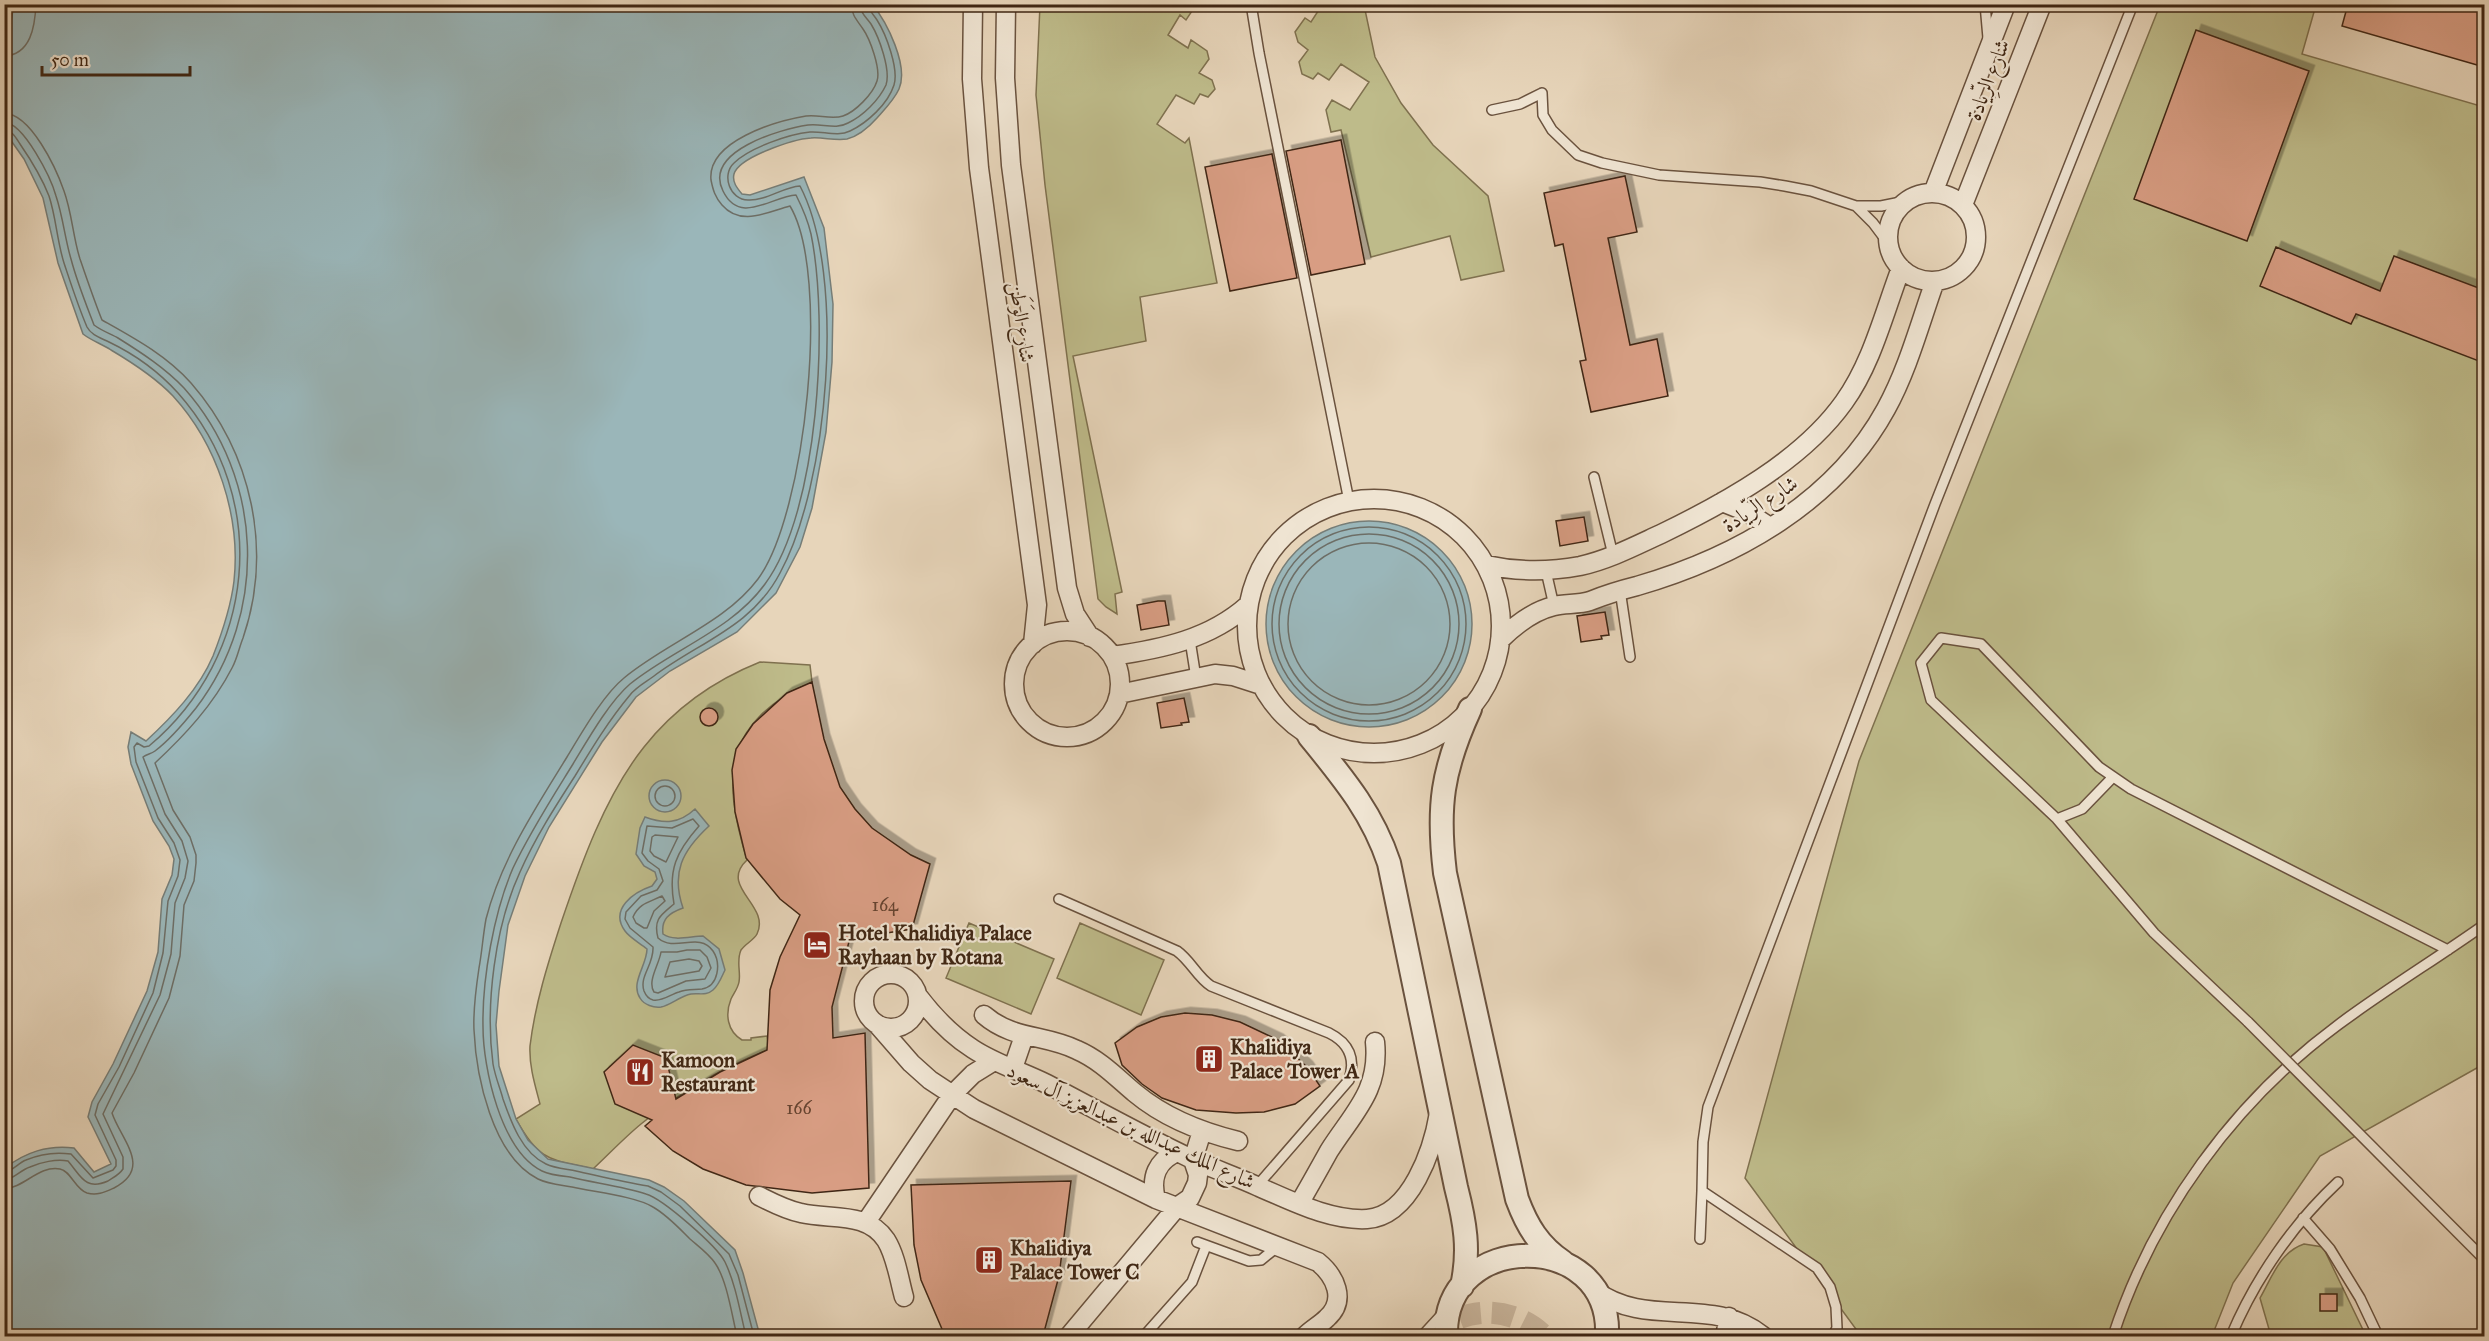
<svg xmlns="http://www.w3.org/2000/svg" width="2489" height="1341" viewBox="0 0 2489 1341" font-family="'IM FELL Great Primer',Amiri,serif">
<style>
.green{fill:#bebb8a;stroke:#7f714f;stroke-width:1.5}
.water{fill:#9ab6b9;stroke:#767d77;stroke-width:1.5}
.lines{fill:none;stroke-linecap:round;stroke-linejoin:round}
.shore{stroke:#6d6e66;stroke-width:1.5}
.building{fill:#d89d83;stroke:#402714;stroke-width:1.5;filter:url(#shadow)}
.tertiary-tunnel{stroke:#c6b299;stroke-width:22;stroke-dasharray:22 11;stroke-linecap:butt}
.service-casing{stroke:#6a523e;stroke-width:12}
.minor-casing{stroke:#6a523e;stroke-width:21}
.tertiary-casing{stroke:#6a523e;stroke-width:26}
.service{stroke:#efe4d2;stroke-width:9}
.minor{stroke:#efe4d2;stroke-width:18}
.tertiary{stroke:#efe4d2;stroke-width:22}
.service-bridge-casing{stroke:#6a523e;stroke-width:12;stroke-linecap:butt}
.service-bridge{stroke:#efe4d2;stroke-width:9}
.labels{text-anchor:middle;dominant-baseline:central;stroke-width:4.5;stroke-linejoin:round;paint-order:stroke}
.number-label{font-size:18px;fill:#664430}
.street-label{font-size:21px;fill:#402714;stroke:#efe4d2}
.poi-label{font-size:21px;font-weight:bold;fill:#402714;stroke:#efe4d2;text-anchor:start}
</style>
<defs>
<filter id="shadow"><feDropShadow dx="5.5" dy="-5.5" stdDeviation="0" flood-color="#0004"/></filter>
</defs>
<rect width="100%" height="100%" fill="#e7d5ba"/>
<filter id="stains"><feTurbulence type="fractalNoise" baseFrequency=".00333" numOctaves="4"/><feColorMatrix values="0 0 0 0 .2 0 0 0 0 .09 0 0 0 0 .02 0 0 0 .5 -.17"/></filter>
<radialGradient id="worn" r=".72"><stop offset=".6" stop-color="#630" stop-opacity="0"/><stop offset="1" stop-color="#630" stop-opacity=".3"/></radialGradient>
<path class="green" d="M1040,5H1196L1186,20L1180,15L1168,35L1188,48L1191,40L1207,51L1209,59L1199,73L1212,80L1215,89L1208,97L1200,94L1194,104L1176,95L1157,124L1185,143L1189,138L1217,283L1140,297L1146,341L1073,356L1122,592L1115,594L1117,614L1106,607L1098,599L1045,185L1036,95Z
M1322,5H1364L1375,57L1401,103L1433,145L1488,196L1504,271L1461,280L1450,236L1371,257L1341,130L1331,132L1326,110L1332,100L1350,110L1369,82L1341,64L1329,80L1318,73L1313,79L1302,74L1299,62L1308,50L1298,42L1295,32L1305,18L1311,22Z
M2160,5H2316L2302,54L2484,107V1064L2320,1156L2233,1283L2212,1336H1861L1745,1178L1859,761Z
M760,662L810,665L812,682C724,722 721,775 747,860C718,887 771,905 757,934C754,940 745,944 741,950C736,961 741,972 739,982C738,988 734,993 731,999C725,1014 727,1031 742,1040H751V1038L767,1036L770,1049C724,1067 679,1093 641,1124C624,1138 609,1154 593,1169C549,1159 539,1161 516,1119L540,1104C535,1085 529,1066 530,1046C535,1004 548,963 561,923C581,864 605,796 644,747C674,709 715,680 760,662Z
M969,923L1054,959L1031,1014L946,978Z
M1080,923L1164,960L1141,1015L1057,978Z
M2304,1244L2323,1247L2366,1336H2271L2260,1298C2272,1277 2280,1252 2304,1244Z"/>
<path class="water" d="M14,4H872C887,22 909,66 899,89C894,100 885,109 877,118C869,127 859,136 847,139C835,141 823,137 811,138C794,139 739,157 734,174C732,182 737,188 742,194L750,195L804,177L824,228L833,304L832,362L826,432L812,508L800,547L776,593L737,632L670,671L636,697L602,742L549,827L525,876L508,925L499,991L496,1025L499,1066L516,1119L528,1140L548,1159L649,1180L664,1187L684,1201L735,1250L743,1273L760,1336H5V1168C26,1152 47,1145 74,1148L94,1172L111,1164L88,1117L92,1102L113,1064L147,991L158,952L162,899L172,875L174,859L169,846L153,821L131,764L128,747L131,732L146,741C172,717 199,689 213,656C222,633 231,606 234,581C241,516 217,444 173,396C155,377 133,363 111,350C102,344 92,341 83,334L58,263L43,198L24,159L5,132V40L11,22Z
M1266 624a103 103 0 1 1 206 0a103 103 0 1 1-206 0Z
M649 796a16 16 0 1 1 32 0a16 16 0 1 1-32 0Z
M695,809L709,826C682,851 671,873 683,908C669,913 661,919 663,934C674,942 691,936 703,936L719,949L725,970C722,976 719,985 713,990C706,996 700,993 691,994C680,996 671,1005 661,1007C654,1008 644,1005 640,998C630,983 647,965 647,949C640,943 630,938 625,931C609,909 634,892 652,886L657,879L655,872L644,866L636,854L640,828L645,817C664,824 679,824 695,809Z"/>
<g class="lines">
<path class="shore" d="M4,56C31,55 35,26 36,4
M4,113C31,114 56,168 64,191C72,213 73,237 80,259C87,279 94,300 102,320C134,338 166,355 191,383C252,453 273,550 243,638C239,648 237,659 232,668C213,705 185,735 155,763L173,810L190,837L196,855V863L194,881L184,905L180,956L169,998L134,1073L112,1113C121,1140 153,1168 114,1188C105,1192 97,1196 87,1193C75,1189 71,1171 60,1169C39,1165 24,1188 4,1189
M4,122C24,123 51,178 56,196C63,217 65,239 71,259C77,282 86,304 94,325C102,331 111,334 118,338C142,353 165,368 184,388C264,478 269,612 196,708C184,723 171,739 155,751C151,754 147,754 143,757L165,814L182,841L188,861L185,878L175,903L171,954L160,995L103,1114L123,1157V1169C119,1175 114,1177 108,1181C85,1191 81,1176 68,1161C56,1159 41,1162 30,1167C20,1170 15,1179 4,1180
M4,130C13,131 16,138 20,144C31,160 42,178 49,196C56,217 57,241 64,263C71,284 78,306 87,327C91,335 101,338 109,342C134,354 159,372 178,393C272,499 256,656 149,746L144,747L137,743L134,747L136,762L158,818L174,843L180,860L178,876L168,901L163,953L153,993L119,1067L98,1104L95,1115L116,1160V1166L113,1170L93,1178L71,1154C57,1152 40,1154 26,1160C18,1163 13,1171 4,1172
M1272 624a97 97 0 1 1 194 0a97 97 0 1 1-194 0Z
M1279 624a90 90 0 1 1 180 0a90 90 0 1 1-180 0Z
M1288 624a81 81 0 1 1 162 0a81 81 0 1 1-162 0Z
M655 796a10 10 0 1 1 20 0a10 10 0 1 1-20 0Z
M693,819L699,826C676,852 668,870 674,904C661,915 653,919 658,938C675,953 699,931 713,951C721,963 719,986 702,989C694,990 687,989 679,992C671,994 662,1002 653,1000C649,999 646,996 644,991C639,976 654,965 653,947L630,928L625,919L626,912L641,896L657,890L663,881L659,869L648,861L642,853L647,826L672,828Z
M655,835L678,837L666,862L654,856L650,851L652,837Z
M662,896L665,901L654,911L647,928H644L636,923L633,917C639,903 650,902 662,896Z
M687,950H700L707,957L711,968L705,979L686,981L658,993L654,992C647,981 659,965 661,952H677Z
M689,959L699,961L702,966L699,971L665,977L670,962Z
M737,1336C732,1316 727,1280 715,1263C709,1254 698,1246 690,1239C678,1227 667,1215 653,1207C635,1196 593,1192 572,1187C561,1185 548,1184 538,1179C492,1156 476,1075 474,1030C473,1010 476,988 479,968C482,952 483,935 486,919C501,860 535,809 567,757C581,734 603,695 624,678C666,643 725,623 758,579C806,514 831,275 790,206C767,212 741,227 722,205C715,197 713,190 711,180C707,141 776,121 806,116C818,114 831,120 843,116C855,112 873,94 877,81C881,69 870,39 863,29C857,20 852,16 851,4
M746,1336C740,1312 736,1285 725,1262C717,1246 663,1199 646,1194C622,1186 594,1183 570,1177C561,1176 550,1175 542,1171C501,1151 483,1068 483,1027C482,979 494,912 513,868C530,832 552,798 573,764C587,741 609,702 630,684C673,649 732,630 765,584C819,511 829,322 811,234C808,221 802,207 796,195C772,196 740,226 723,191C703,151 781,129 808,125C821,123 836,130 848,123C863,116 879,100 886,85C891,70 879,37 871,24C866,17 861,14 860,4
M754,1336L738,1275L729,1254L680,1206L661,1192L648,1186C623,1182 599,1176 576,1171C566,1169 554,1168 546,1164C522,1153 511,1122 503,1099C500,1088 495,1076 493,1064C485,1005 495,926 520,872C535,838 555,807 575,776C592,748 609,720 630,695C636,687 646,682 654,676C699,642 752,627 780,573C828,485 847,276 800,186C783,187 766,201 748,200C730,200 721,175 734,163C749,148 789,134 810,132C823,131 838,137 850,131C867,123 888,104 894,85C899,69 886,34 877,20C873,14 869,11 868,4"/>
</g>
<path class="building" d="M2348,4H2484V67L2342,26Z
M2196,30L2309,71L2247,241L2134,199Z
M1341,140L1365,264L1311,275L1286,151Z
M1272,154L1297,278L1230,291L1205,167Z
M1625,176L1637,232L1608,238L1630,345L1657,339L1668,396L1591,412L1580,361L1586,360L1563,244L1555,246L1544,193Z
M2276,247L2380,291L2394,256L2484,290V363L2356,314L2351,324L2260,286Z
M1584,517L1588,541L1560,546L1556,521Z
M1158,601H1165L1169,625L1141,630L1137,605Z
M1605,612L1609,635L1601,636L1602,639L1581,642L1577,616Z
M812,682L824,739L840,787L855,809L872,828L911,855L930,864L912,929L880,934H851L832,1007L833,1038L865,1033L869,1188L812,1193L746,1185L703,1169L673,1151L645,1126L652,1120L615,1104L604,1072L633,1045L666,1058L676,1099L720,1072L767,1050L770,990L780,957L800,915L780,899L746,858L735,812L732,770L736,749L753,724L787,693Z
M1184,698L1189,722L1181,723L1182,725L1161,728L1157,703Z
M700 717a9 9 0 1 1 18 0a9 9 0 1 1-18 0Z
M1185,1013L1212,1015L1240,1022L1278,1040L1307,1067L1320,1086L1295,1104L1264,1112L1236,1113L1196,1110L1162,1098L1142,1084L1122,1065L1115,1043L1137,1027L1161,1017Z
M1071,1181L1059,1276L1043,1336H945L921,1280L914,1245L911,1185Z
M2320,1294H2337V1311H2320Z"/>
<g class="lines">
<path class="tertiary-tunnel" d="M1432,1336C1462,1305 1513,1305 1544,1336"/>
<g class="service-casing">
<path id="service" d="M1251,4L1259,53L1349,501
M1985,4L1988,38
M1542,93L1543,115L1552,130L1578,155L1602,163L1659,175L1760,182L1785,186L1811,191L1856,206H1881L1906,201
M1492,110L1520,104L1542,93
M1856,206L1873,223L1888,243
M1594,477L1613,555
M1546,571L1554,606
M1620,590L1630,657
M1190,640L1196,678
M2113,777L2082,809L2057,819L1931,700L1921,663L1941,638L1981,644L2099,767L2131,789L2448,950
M2057,819L2154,933L2248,1022
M1059,899L1177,951C1191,961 1197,977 1211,986L1329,1033C1349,1043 1356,1059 1349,1080L1257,1186
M2303,1218L2330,1249L2360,1298L2378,1336
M1700,1239L1702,1191
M1197,1242L1249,1261L1261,1260L1277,1247
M1144,1336L1192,1282L1206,1246
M1422,1336L1445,1311
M1833,1336L1837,1328L1836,1307L1830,1287L1817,1268L1702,1191L1703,1142L1708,1107L1935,504L2133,4
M2113,1336C2153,1213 2234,1102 2338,1025C2385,990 2436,959 2484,925
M2231,1336C2255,1279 2293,1224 2338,1182"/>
</g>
<g class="minor-casing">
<path id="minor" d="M973,4L972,79L979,168L1037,605L1033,644
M1006,4L1005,78L1011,165L1067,588L1075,614L1090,637
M1933,193L2006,4
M1888 237a44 44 0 1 1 88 0a44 44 0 1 1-88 0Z
M1963,205L2042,4
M1247 626a127 127 0 1 1 254 0a127 127 0 1 1-254 0Z
M1722,502L1747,512L1770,527
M1486,565C1518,572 1548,572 1580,566C1608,560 1635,546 1661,534C1725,503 1802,461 1844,402C1872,363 1884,313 1901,268
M1014 684a53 53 0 1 1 106 0a53 53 0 1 1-106 0Z
M1500,640C1515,625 1533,611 1554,606C1565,603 1578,605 1590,601C1605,595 1621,590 1637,586C1737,557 1835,502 1886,409C1908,369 1920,323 1935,281
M1112,656C1162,649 1210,639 1248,605
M1119,694L1215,674L1233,676L1261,685
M864 1001a27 27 0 1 1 54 0a27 27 0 1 1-54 0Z
M918,996C934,1017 951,1035 973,1049C996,1064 1023,1072 1047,1084C1095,1109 1143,1136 1192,1159C1214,1169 1237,1177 1259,1187C1292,1201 1330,1221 1367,1219C1411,1216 1433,1149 1439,1113
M984,1015C1013,1040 1044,1034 1077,1050C1100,1060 1116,1077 1135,1093C1165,1118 1201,1132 1238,1141
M877,1024L911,1063L930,1080L974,1109L1156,1199L1318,1262C1335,1276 1347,1300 1327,1318C1320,1325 1312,1329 1305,1336
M1013,1068L1024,1036
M759,1196C773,1203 786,1210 801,1213C831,1220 867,1211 886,1240C896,1256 899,1279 904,1297
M1156,1199C1150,1177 1157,1161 1177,1152
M1299,1204C1309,1187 1319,1169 1329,1151C1353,1113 1380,1091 1375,1042
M866,1222L952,1095L973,1074L994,1061
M1594,1290C1649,1330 1710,1294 1763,1336
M1069,1336L1177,1207L1190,1198L1197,1183L1198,1175L1193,1160L1202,1131
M1725,1336L1729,1317"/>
</g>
<g class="tertiary-casing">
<path id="tertiary" d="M1470,709C1442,770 1437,807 1445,873L1517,1199C1527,1226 1539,1246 1563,1262
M1309,736C1343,778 1372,812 1389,863L1456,1187C1465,1222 1470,1250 1462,1286
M1446,1336C1443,1229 1612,1229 1607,1336"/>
</g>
<use href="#service" class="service"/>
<use href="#minor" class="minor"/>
<use href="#tertiary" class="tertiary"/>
<g class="service-bridge-casing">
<path id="service-bridge" d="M2248,1022L2484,1259"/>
</g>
<use href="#service-bridge" class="service-bridge"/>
</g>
<defs>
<g id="hotel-square" transform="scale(1.5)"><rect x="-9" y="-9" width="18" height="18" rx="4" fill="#8f2418" stroke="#efe4d2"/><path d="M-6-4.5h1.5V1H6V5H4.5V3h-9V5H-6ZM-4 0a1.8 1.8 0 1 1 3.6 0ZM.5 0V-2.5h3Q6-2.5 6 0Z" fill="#fff"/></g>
<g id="building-square" transform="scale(1.5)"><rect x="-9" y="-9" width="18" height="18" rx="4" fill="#8f2418" stroke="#efe4d2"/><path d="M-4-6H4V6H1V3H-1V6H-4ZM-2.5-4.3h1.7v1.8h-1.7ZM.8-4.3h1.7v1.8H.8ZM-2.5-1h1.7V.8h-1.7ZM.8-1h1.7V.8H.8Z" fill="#fff"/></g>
<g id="restaurant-square" transform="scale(1.5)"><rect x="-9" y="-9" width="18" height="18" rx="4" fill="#8f2418" stroke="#efe4d2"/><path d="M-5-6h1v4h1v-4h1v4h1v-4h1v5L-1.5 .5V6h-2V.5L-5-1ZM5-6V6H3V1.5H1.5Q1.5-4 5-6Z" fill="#fff"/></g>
</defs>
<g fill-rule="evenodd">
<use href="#hotel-square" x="817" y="945"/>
<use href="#building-square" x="1209" y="1059"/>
<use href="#restaurant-square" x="640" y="1072"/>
<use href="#building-square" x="989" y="1260"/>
</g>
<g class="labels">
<g class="number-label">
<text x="885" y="905">164</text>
<text x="799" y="1108">166</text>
</g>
<g class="street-label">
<text transform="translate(1988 80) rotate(-69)">شارع الرِّيادة</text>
<text transform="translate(1022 322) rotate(82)">شارع الوَطَن</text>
<text transform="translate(1760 504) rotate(-33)">شارع الرِّيادة</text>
<text transform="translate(1131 1126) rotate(25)">شارع الملك عبدالله بن عبدالعزيز آل سعود</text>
</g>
<g class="poi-label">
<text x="838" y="933">Hotel Khalidiya Palace<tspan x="838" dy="24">Rayhaan by Rotana</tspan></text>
<text x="1230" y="1047">Khalidiya<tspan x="1230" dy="24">Palace Tower A</tspan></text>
<text x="661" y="1060">Kamoon<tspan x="661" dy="24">Restaurant</tspan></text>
<text x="1010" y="1248">Khalidiya<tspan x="1010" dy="24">Palace Tower C</tspan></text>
</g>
</g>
<rect width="2489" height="1341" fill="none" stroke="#e7d5ba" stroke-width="24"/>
<rect x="6" y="6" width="2477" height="1329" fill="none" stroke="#402714" stroke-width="3"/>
<rect x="12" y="12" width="2465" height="1317" fill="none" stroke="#402714" stroke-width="1.5"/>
<path d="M42 66v9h148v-9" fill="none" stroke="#402714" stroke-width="3"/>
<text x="51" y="66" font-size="18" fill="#402714" stroke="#efe4d2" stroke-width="4.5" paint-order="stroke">50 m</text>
<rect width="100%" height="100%" filter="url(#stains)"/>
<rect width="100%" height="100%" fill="url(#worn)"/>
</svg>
